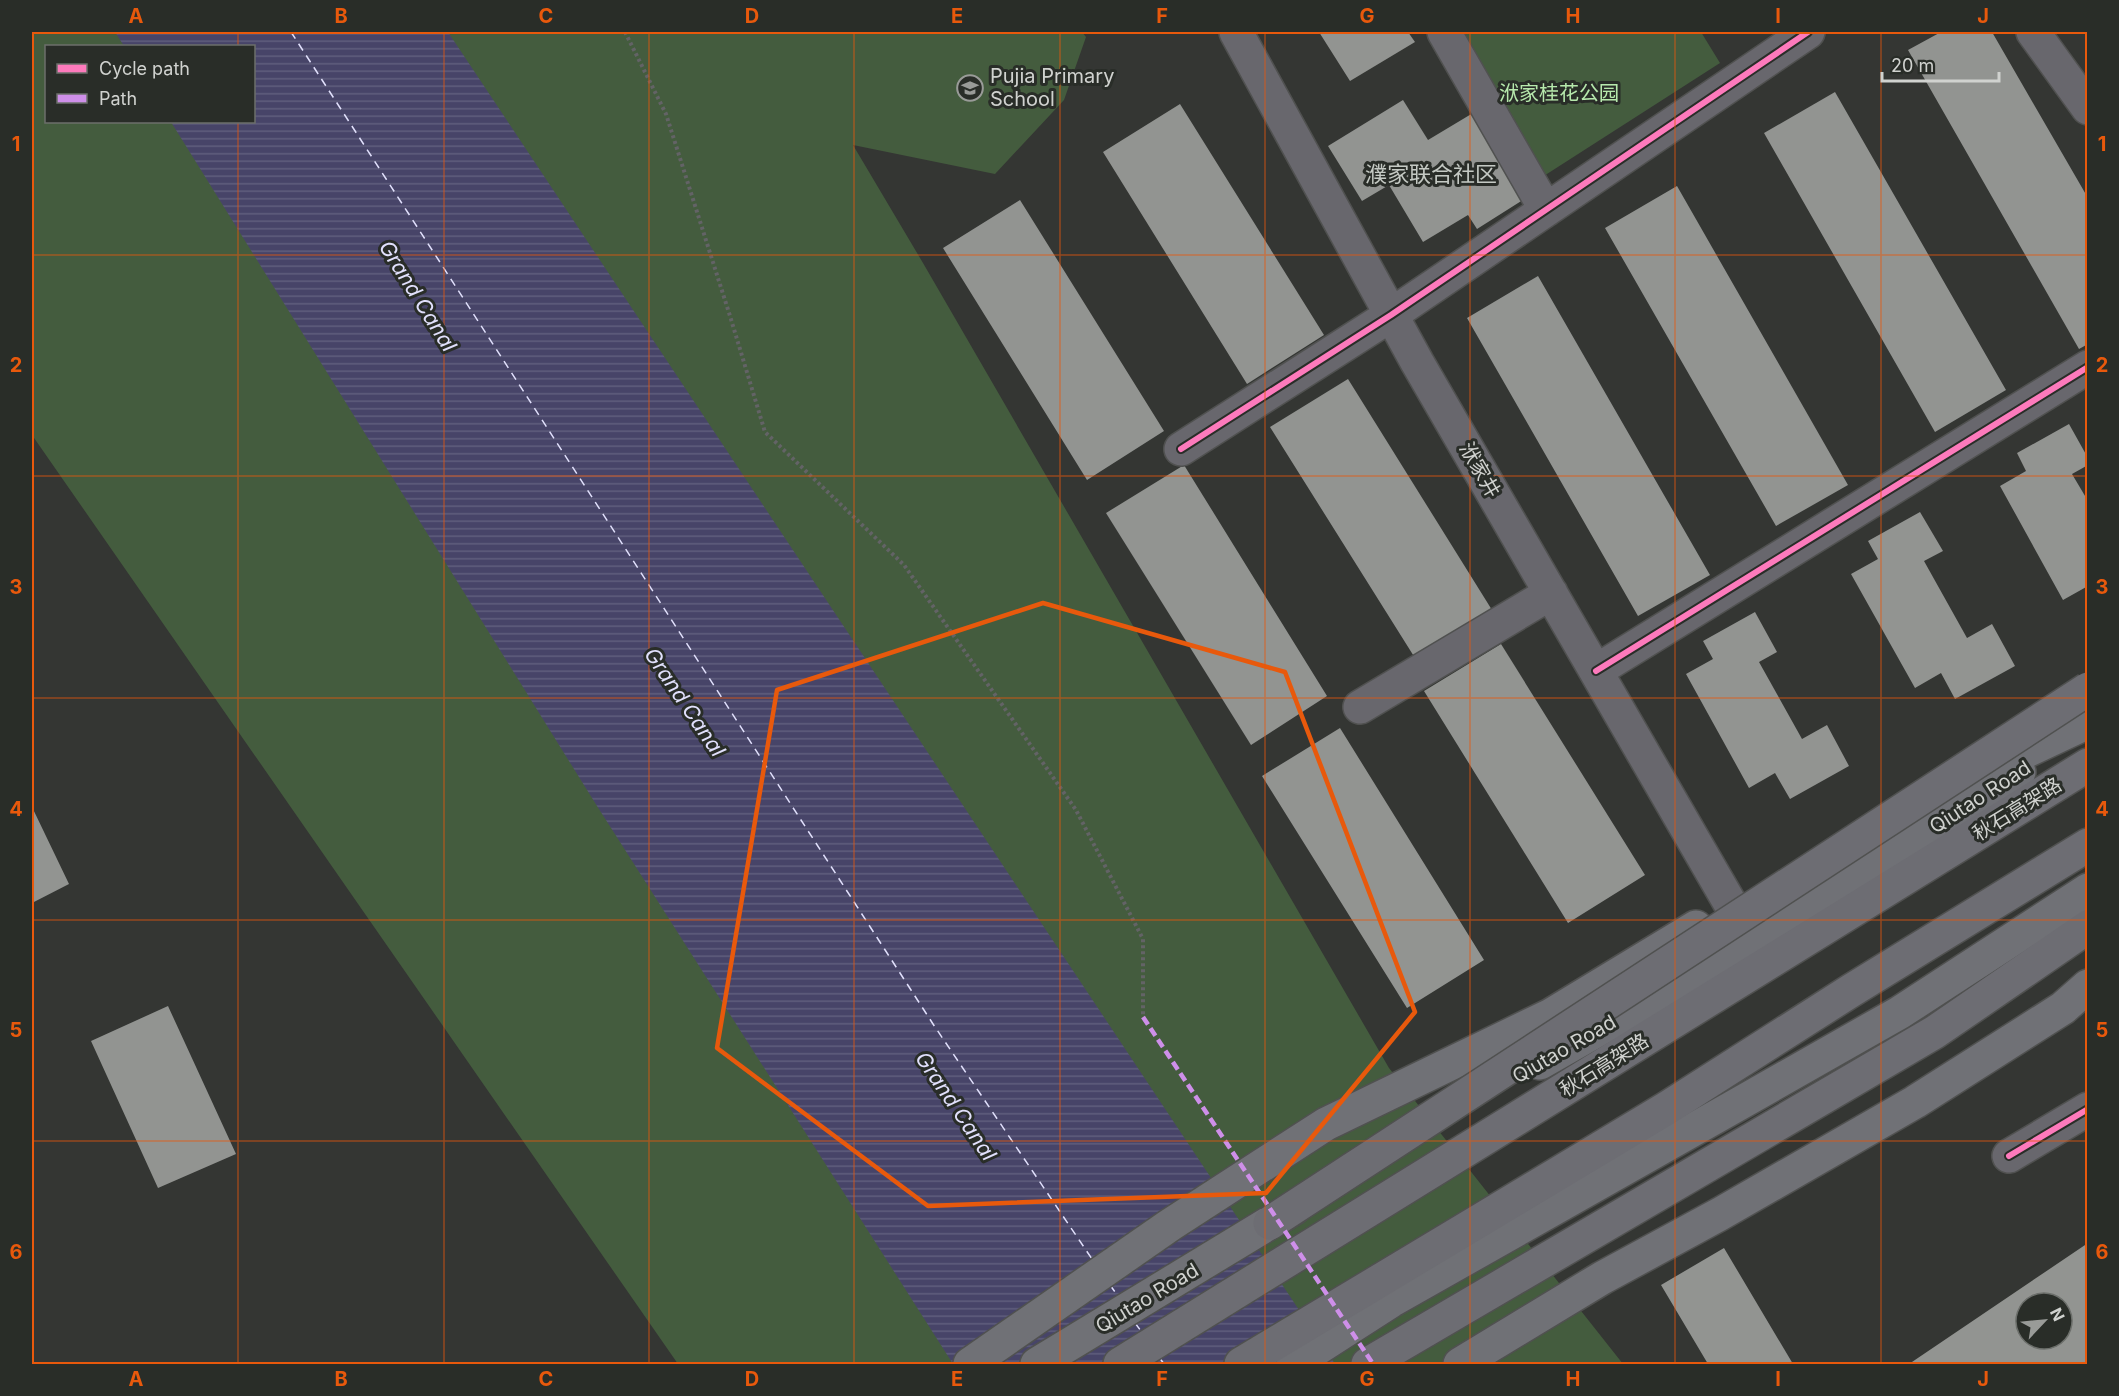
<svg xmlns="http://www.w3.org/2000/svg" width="2119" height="1396" viewBox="0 0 2119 1396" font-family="Inter,'Noto Sans SC',sans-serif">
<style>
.green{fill:#445c3e;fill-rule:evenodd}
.water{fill:url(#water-rules)}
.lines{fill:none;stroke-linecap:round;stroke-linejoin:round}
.ferry{stroke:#e1e0fc;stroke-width:1.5;stroke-dasharray:8 6;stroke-linecap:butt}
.building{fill:#929491;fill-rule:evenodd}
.minor-casing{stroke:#505150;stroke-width:36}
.major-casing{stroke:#505150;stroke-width:36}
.highway-casing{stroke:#505150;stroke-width:36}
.path{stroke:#636366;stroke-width:4;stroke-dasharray:3 3;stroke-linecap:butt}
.minor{stroke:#68676d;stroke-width:33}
.major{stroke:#707176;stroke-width:33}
.highway{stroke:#6d6d73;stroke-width:33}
.highway-bridge-casing{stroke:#505150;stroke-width:36;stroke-linecap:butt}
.highway-bridge{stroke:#6d6d73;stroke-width:33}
.quiet{stroke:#ce8fe9;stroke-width:4.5;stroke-dasharray:9 4.5;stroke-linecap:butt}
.cycleway-casing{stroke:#292d28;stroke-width:10}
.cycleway{stroke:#fd7abc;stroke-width:6}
.marked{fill:none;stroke:#e8590c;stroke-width:4.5;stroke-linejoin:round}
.grid{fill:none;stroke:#e8590c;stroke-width:1.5;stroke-opacity:0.55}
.labels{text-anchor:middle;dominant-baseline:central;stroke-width:6;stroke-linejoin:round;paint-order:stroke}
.poi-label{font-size:20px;fill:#d0d2cf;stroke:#292d28;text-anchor:start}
.park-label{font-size:20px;fill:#b6e8ac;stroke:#292d28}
.street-label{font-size:20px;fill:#d0d2cf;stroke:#292d28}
.water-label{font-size:21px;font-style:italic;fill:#e1e0fc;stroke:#292d28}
.quarter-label{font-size:22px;fill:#c5cac4;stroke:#292d28}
.neatline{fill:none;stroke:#e8590c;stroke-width:2}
.grid-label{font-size:20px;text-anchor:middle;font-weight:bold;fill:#e8590c}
</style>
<defs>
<pattern id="water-rules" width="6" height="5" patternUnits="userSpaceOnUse" patternTransform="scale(1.5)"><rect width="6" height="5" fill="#474468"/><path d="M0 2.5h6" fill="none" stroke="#605e7d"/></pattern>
</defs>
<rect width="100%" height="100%" fill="#343633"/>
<path class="green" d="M32,32H1082L1086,37L1064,100L995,174L853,145L923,263L1389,1068L1623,1364H678L32,435ZM46,46H254V122H46Z
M1454,32H1701L1720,63L1536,181Z"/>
<path class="water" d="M115,32H448L1335,1364H953L597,806L171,122H254V46H124Z"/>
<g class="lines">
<path class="ferry" d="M291,32L933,1024L1092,1259
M1110,1285L1118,1296
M1135,1323L1141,1331
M1159,1357L1164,1364"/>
</g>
<path class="building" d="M1319,32H1408L1415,42L1350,81Z
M1941,32H1992L2088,198V344L2079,349L1908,50Z
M1835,92L2006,390L1935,432L1764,133Z
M1403,100L1428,140L1473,113L1526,198L1477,229L1468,215L1423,242L1389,185L1362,201L1328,146Z
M1180,104L1324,335L1247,384L1103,152Z
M1677,186L1848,485L1776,526L1605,228Z
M1020,200L1164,431L1087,480L943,248Z
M1538,276L1710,575L1638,616L1467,318Z
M1348,379L1492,610L1415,658L1270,427Z
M2069,424L2088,458V465L2072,474L2088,501V586L2063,600L2000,486L2026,471L2017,453Z
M1184,465L1327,696L1251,745L1106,513Z
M1920,512L1943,551L1924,561L1967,638L1992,624L2015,666L1955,699L1941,673L1915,688L1851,574L1878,559L1868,541Z
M1755,612L1777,652L1759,662L1802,739L1827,725L1849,766L1790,799L1775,773L1749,788L1686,674L1713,659L1703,641Z
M1501,644L1645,875L1568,923L1424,691Z
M1340,728L1484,960L1407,1008L1262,776Z
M32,807L69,884L32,903Z
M168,1006L236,1154L158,1188L91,1041Z
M2088,1243V1364H1909ZM2026,1303H2062V1339H2026Z
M1724,1248L1793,1364H1708L1661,1285Z"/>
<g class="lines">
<g class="minor-casing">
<path id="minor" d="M1236,32L1417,362L1731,905
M1444,32L1546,210
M2033,32L2088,108
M1181,449L1391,315L1808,32
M1596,671L2088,367
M1360,707L1551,593
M2009,1156L2088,1109"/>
</g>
<g class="major-casing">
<path id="major" d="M1978,774L2088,722
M1540,1063L1783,924L2019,772
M970,1364L1170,1225L1326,1124L1551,1015L1696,927
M1037,1364L1294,1208
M1293,1364L1391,1301L1899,1013L2088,890
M1460,1364L1602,1278L1720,1214L1915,1102L2063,1008L2088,986"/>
</g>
<g class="highway-casing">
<path id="highway" d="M1120,1364L2088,765
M1241,1364L1667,1108L1852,990L2088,845
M1368,1364L1935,1032L2088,927"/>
</g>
<path class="path" d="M625,32L666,114L730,316L765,432L904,565L1076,810L1143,939V1017"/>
<use href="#minor" class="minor"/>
<use href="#major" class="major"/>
<use href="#highway" class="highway"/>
<g class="highway-bridge-casing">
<path id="highway-bridge" d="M1270,1223L2088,689"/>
</g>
<use href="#highway-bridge" class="highway-bridge"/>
<path class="quiet" d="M1143,1017L1373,1364"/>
<g class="cycleway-casing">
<path id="cycleway" d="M1181,449L1391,315L1808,32
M1596,671L2088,367
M2009,1156L2088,1109"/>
</g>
<use href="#cycleway" class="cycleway"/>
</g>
<path class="marked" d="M1043,603L1285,672L1415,1012L1266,1193L928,1206L717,1048L777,690Z"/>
<path class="grid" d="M238,32V46M444,32V1364M649,32V1364M854,32V1364M1060,32V1364M1265,32V1364M1470,32V1364M1675,32V1364M1881,32V1364M238,122V1364M32,255H2088M32,476H2088M32,698H2088M32,920H2088M32,1141H2088"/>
<defs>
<g id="school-ring" transform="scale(1.35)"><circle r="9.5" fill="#292d28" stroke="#999b98" stroke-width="1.5"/><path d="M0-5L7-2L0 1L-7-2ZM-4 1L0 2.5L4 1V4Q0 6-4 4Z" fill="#999b98"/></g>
</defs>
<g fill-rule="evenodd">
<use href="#school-ring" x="970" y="88"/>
</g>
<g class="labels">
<g class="poi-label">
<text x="990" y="76">Pujia Primary<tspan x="990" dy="23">School</tspan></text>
</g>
<g class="park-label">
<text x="1559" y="93">洑家桂花公园</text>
</g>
<g class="street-label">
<text transform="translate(1480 470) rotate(60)">洑家井</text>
<text transform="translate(1980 797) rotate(-33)">Qiutao Road</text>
<text transform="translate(2017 809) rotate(-32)">秋石高架路</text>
<text transform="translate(1564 1049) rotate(-30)">Qiutao Road</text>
<text transform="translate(1604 1065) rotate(-32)">秋石高架路</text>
<text transform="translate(1147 1298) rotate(-31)">Qiutao Road</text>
</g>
<g class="water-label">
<text transform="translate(418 296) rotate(58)">Grand Canal</text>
<text transform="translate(685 702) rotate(56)">Grand Canal</text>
<text transform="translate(956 1106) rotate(56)">Grand Canal</text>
</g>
<g class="quarter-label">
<text x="1431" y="174">濮家联合社区</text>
</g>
</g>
<rect width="2119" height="1396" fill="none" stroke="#292d28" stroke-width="66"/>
<rect x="45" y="45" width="210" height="78" fill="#292d28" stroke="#6c6f6b" stroke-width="1.5"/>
<rect x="57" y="64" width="30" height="9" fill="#fd7abc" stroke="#6c6f6b" stroke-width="1.5"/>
<text x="99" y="75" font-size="18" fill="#d0d2cf">Cycle path</text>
<rect x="57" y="94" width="30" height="9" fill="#ce8fe9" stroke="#6c6f6b" stroke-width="1.5"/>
<text x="99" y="105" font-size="18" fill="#d0d2cf">Path</text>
<g transform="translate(2044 1321) rotate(64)"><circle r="28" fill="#292d28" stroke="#6c6f6b" stroke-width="1.5"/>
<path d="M0-4.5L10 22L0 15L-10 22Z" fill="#999b98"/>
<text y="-9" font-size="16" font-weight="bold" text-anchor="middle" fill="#d0d2cf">N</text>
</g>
<path d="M1882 72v9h117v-9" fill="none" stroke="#d0d2cf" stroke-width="3"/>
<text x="1891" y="72" font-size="18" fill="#d0d2cf" stroke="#292d28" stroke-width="4.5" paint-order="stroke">20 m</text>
<rect x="33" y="33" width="2053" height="1330" class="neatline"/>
<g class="grid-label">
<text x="136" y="23">A</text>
<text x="341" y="23">B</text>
<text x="546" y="23">C</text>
<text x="752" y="23">D</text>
<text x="957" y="23">E</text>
<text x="1162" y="23">F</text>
<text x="1367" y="23">G</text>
<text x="1573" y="23">H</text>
<text x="1778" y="23">I</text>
<text x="1983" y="23">J</text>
<text x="16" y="151">1</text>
<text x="2102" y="151">1</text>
<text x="16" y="372">2</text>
<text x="2102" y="372">2</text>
<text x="16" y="594">3</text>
<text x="2102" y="594">3</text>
<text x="16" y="816">4</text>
<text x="2102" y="816">4</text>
<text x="16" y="1037">5</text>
<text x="2102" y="1037">5</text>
<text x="16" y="1259">6</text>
<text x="2102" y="1259">6</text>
<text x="136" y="1386">A</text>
<text x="341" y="1386">B</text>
<text x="546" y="1386">C</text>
<text x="752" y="1386">D</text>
<text x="957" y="1386">E</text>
<text x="1162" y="1386">F</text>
<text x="1367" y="1386">G</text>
<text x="1573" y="1386">H</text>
<text x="1778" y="1386">I</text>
<text x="1983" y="1386">J</text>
</g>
</svg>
